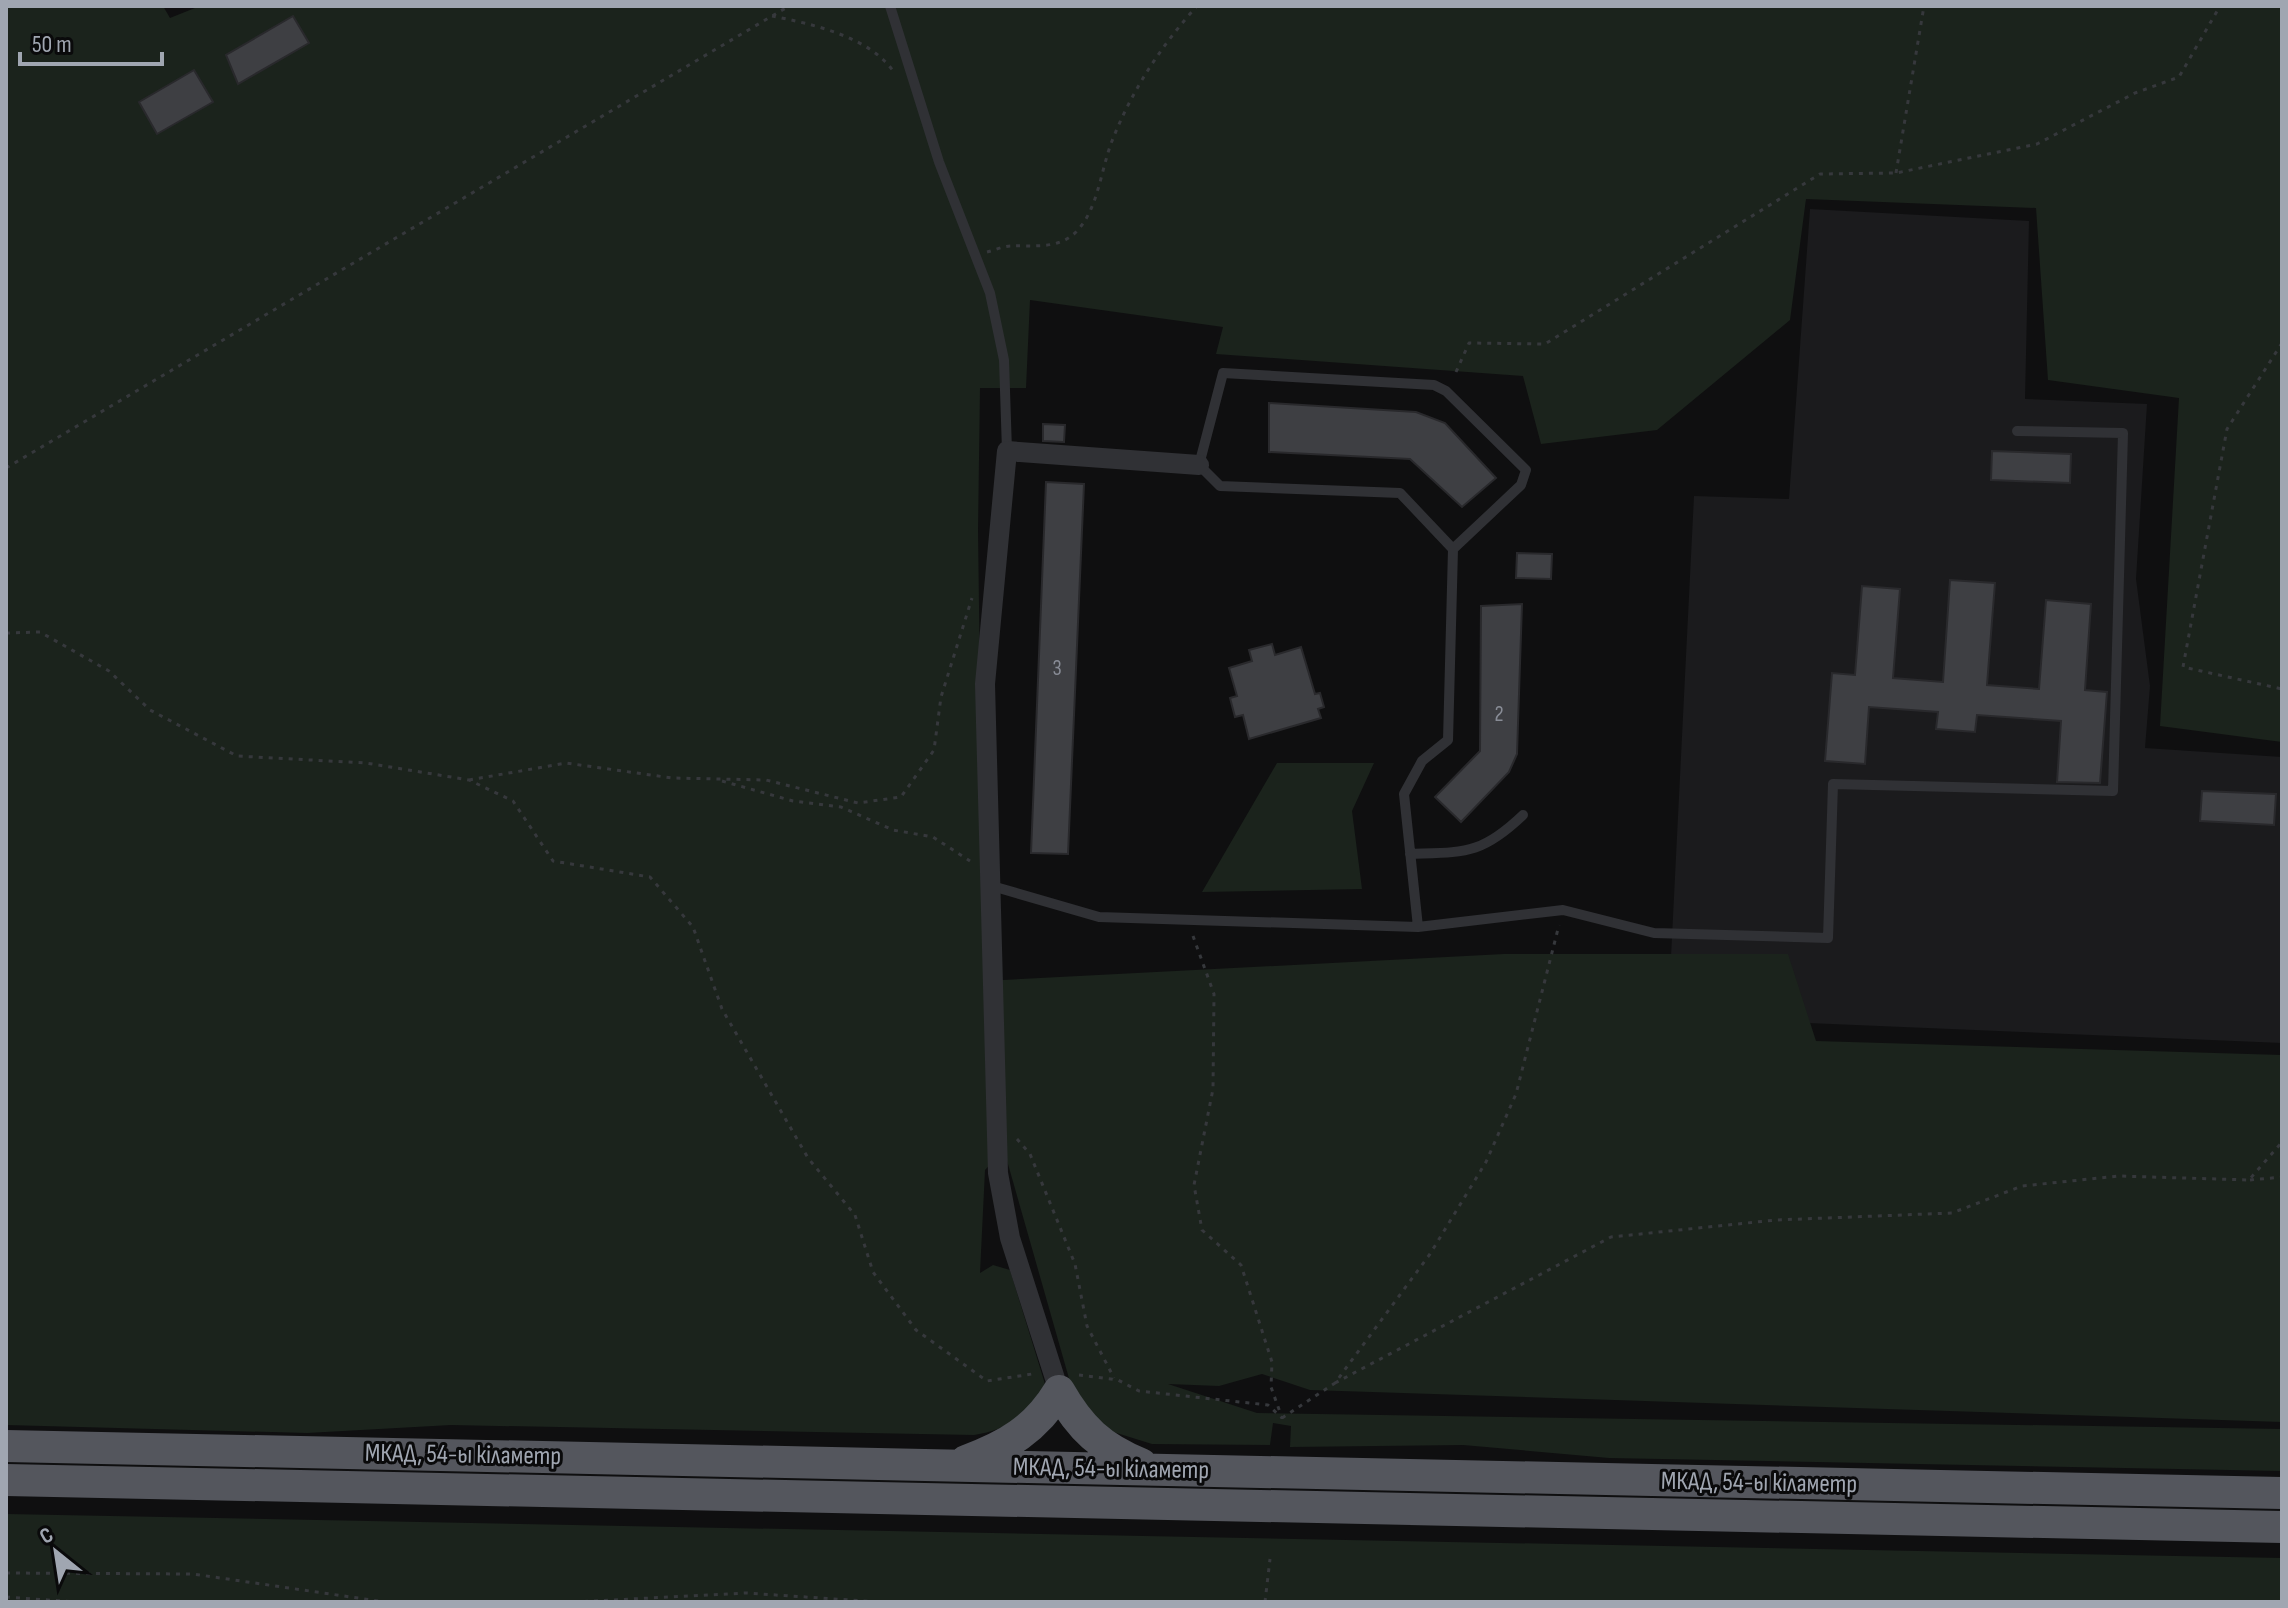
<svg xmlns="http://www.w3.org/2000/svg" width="2288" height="1608" viewBox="0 0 2288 1608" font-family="'Sofia Sans Condensed',sans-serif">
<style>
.built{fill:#1b1b1d}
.green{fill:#1b231c}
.building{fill:#3e3f43;stroke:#29292c;stroke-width:2}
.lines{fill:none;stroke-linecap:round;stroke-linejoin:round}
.path{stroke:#36383c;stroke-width:3;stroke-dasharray:4 6;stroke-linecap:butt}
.service{stroke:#303135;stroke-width:10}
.minor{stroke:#303135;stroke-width:20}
.trunk{stroke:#54565d;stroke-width:32}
.labels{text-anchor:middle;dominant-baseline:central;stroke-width:6;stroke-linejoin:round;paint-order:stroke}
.number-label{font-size:22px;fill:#888c96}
.street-label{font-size:26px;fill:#a0a6b1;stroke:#0a0a0b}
</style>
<rect width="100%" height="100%" fill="#0f0f10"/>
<path class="built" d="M1810,209L2029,221L2025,399L2147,404L2136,579L2150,686L2145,748L2282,757V1043L1668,1017L1694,496L1789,499Z"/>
<path class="green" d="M6,6H163L170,18L200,6H2282V742L2160,726L2179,398L2048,380L2036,208L1806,199L1790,320L1657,430L1541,444L1523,376L1216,354L1223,327L1030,300L1026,388H980L978,530L984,981L1504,954H1788L1816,1041L2282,1055V1422L1310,1390L1262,1374L1219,1386L1168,1384L1257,1413L2282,1429V1471L1609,1458L1463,1445L1290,1447L1291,1426L1273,1423L1270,1445L1152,1444L1107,1430L1072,1389L1004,1150L985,1170L980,1273L993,1265L1010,1270L1045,1384C1029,1414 1008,1430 974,1435L451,1425L307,1433L6,1425Z
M1277,763H1374L1352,811L1362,889L1202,892Z
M6,1514L2282,1558V1602H6Z"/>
<path class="building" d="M293,16L309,43L238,84L226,55Z
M194,70L213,102L157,134L139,102Z
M1269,403L1416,412L1445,423L1496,478L1462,507L1410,459L1269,452Z
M1043,424L1065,425L1064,442L1043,441Z
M1992,451L2071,454L2070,483L1991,480Z
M1046,482L1084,484L1068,854L1031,853Z
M1517,553L1552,554L1551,579L1516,578Z
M1950,580L1995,583L1987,685L2039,689L2046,600L2091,604L2085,690L2107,692L2100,783L2057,782L2061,721L1977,715L1975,732L1936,729L1938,712L1869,707L1865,764L1825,761L1832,673L1855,675L1862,586L1900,589L1893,678L1943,682Z
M1522,604L1517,754L1509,772L1461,822L1435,797L1480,751L1481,606Z
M1272,644L1275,655L1301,647L1315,694L1320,693L1324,707L1318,709L1321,718L1249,739L1243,715L1235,717L1230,698L1237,696L1229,668L1252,661L1249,650Z
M2202,791L2276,794L2274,825L2200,821Z"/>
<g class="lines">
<path class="path" d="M772,16C812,24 872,37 895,74
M1896,173L1924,6
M987,252C995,250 1004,246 1011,246C1032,245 1058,250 1076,232C1098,210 1101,169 1112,141C1132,90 1161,46 1197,6
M2282,343L2227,429L2183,667L2282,689
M1456,372L1469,343L1545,344L1820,174L1896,173L2037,144L2135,93L2179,77L2220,6
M6,468L789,6
M6,633L40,632L109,671L150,710L237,756L366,763L469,780L513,801L553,861L650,877L693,927L722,1009L808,1158L855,1215L873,1272L916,1330L987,1381L1032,1374
M469,780L566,763L672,778L766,780L858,803L901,797L934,750L941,697L972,598
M722,781L793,801L841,807L893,830L933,837L970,861
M1193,936L1214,994L1213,1089L1194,1185L1202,1230L1241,1265L1272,1362L1271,1387L1281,1415
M1017,1139L1030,1154L1075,1264L1087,1326L1114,1378
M2250,1180L2282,1177
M1079,1375L1118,1380L1139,1391L1268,1405L1282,1418
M1335,1383L1611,1237L1776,1220L1952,1213L2022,1186L2119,1176L2249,1180L2282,1142
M1282,1418L1335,1383L1430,1254L1486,1162L1516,1094L1559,925
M6,1573L193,1574L385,1602
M6,1597L76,1602
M210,1602H244
M574,1602L746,1593L880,1602
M1265,1602L1270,1559"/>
<path class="service" d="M890,6L939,162L990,293L1004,360L1007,451
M1410,854C1465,852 1481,855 1523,815
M992,886L1099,917L1418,927L1563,910L1654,933L1828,938L1833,784L2113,791L2123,433L2017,431
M1418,927L1404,794L1422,761L1448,740L1453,549L1521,485L1526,470L1446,391L1434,385L1223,373L1199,465L1220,486L1400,493L1453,549"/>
<path class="minor" d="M1059,1391L1010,1238L998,1173L985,684L1007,451L1199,465"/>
<path class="trunk" d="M1059,1391C1080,1428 1101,1448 1141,1464
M6,1446L2282,1493
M966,1461C1007,1446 1036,1429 1059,1391
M6,1480L2282,1527"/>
</g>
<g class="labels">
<g class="number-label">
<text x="1057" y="668">3</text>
<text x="1499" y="714">2</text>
</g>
<g class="street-label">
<text transform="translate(463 1455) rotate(1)">МКАД, 54-ы кіламетр</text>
<text transform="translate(1111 1469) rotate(1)">МКАД, 54-ы кіламетр</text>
<text transform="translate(1759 1483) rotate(1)">МКАД, 54-ы кіламетр</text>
</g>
</g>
<rect width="2288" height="1608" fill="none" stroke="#a0a6b1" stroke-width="16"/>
<g transform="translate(56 1552) rotate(330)" stroke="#0a0a0b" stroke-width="6" paint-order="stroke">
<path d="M0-6L14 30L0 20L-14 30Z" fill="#a0a6b1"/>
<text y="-12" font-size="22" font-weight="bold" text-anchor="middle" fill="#a0a6b1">С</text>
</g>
<path d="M20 52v12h142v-12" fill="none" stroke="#a0a6b1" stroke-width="4"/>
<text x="32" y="52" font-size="24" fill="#a0a6b1" stroke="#0a0a0b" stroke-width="6" paint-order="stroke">50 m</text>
</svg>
